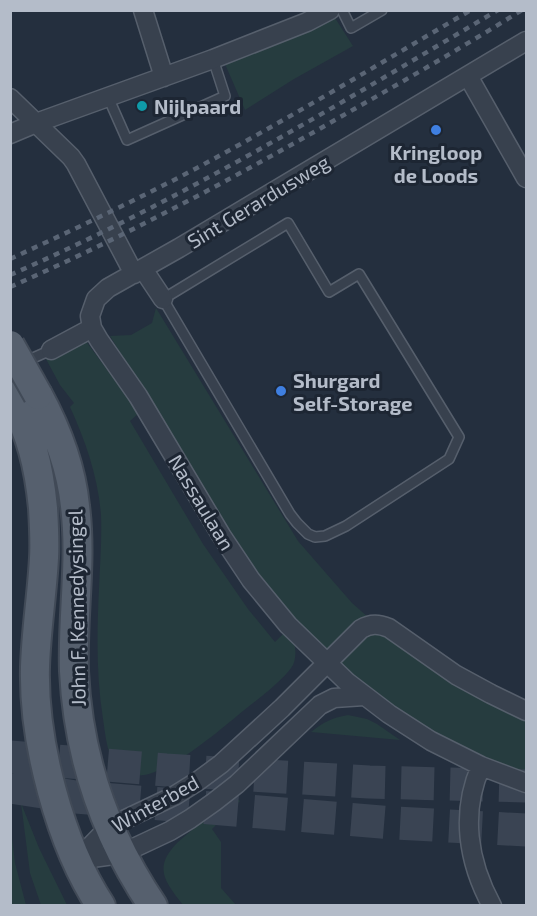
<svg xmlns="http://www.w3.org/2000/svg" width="537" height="916" viewBox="0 0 537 916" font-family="'Exo 2',sans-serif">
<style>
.green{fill:#263c3f}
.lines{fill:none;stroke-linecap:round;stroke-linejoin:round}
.highway-tunnel{stroke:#3a4453;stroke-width:33;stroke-dasharray:33 16;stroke-linecap:butt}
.lane-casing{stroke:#565f6c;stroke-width:12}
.street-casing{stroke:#565f6c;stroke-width:21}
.primary-casing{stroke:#414a57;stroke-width:32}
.lane{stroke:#38414e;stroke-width:9}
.street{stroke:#38414e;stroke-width:18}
.primary{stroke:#56606e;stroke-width:28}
.rail{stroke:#5a6575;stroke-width:4.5;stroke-dasharray:6 6;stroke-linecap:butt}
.primary-bridge-casing{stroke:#414a57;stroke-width:32;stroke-linecap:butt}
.primary-bridge{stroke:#56606e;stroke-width:28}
.culture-dot{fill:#0f9aa8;stroke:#1d2633;stroke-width:2}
.shop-dot{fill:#3f7fe0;stroke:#1d2633;stroke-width:2}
.labels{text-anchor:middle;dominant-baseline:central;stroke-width:6;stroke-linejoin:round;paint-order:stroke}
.poi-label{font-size:20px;font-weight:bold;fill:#b4bcc9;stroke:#1d2633;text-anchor:start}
.street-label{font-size:20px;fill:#b4bcc9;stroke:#1d2633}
</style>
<rect width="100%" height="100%" fill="#242f3e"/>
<path class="green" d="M335,18L353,46L294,79L245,110L225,64L291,38Z
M156,308L298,541L352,603L394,640L526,718V775L479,760L384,705L302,632L249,561L200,483L110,336L131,335L152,323Z
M85,340L139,413L130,421L203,544L248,609L275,642L285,632C288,635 292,639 294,643C296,649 296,659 293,665C285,679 257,700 243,711C221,729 161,782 132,775C124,773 115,767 112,759C106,747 105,731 103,719C96,675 97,632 99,588C100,564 102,540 101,515C98,477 86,442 70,407L74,403L60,385L46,359Z
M348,715L367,719L377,724L400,740L311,732C324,722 331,718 348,715Z
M233,795L240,801L212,829L221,842V888L236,905H183C164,881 153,867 178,842Z
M21,803L39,848L67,905H41L30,873Z
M10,821L15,863L26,905H11Z"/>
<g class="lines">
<path class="highway-tunnel" d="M10,757L166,770L369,782L526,786
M10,787L76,797L394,823L526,830"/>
<g class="lane-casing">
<path id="lane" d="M342,10L351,28L382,10
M108,97L127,140L225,96L213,59
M288,223L329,292L359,274L459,437L449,459L346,526L325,536L315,537L308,534L297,523L290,514L163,299Z
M24,362L51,350"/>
</g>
<g class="street-casing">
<path id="street" d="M143,10L164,77
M526,41L179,248L108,288L96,299L90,316L92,328L99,340L138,396L221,535L251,580L288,625L347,682L389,714L431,741L481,766L526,783
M468,76L526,178
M10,98L71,157L76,164L134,274
M10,134L36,123L213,59L307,22L330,10
M143,269L163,299
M51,350L92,328
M481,766C460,813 468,862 492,906
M77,860L109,827L174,796L198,781L221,764L282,708L361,629C371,623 379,624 389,628L456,675L491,694L526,711
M77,860L121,854L170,831L190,819L214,802L237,784L320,705L334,698L364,696"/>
</g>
<g class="primary-casing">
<path id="primary" d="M38,395C57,430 71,466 75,506C82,561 72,616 74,671C78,755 105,835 153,906
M10,396C31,432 39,467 43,508C44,525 45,542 44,558C42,595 36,631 35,667C33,741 60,844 101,906"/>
</g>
<use href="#lane" class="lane"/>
<use href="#street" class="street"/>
<use href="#primary" class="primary"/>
<path class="rail" d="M10,259C73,230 134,201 195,169C288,119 379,64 471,10
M10,275C180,201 339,104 498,10
M10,287C124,237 234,178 342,116C402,82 463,47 522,10"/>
<g class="primary-bridge-casing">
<path id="primary-bridge" d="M10,345L38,395"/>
</g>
<use href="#primary-bridge" class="primary-bridge"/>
</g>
<circle class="culture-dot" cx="142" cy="106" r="6"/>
<g class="shop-dot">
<circle cx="436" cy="130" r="6"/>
<circle cx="281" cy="391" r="6"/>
</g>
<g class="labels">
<g class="poi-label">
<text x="154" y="106">Nijlpaard</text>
<text x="436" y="152" text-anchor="middle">Kringloop<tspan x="436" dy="23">de Loods</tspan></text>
<text x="293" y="380">Shurgard<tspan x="293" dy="23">Self-Storage</tspan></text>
</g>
<g class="street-label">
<text transform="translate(258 201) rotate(-31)">Sint Gerardusweg</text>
<text transform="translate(202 502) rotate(59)">Nassaulaan</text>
<text transform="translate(76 608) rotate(-91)">John F. Kennedysingel</text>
<text transform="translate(155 803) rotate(-29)">Winterbed</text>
</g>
</g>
<rect width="537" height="916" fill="none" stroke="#b4bcc9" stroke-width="24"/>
</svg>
